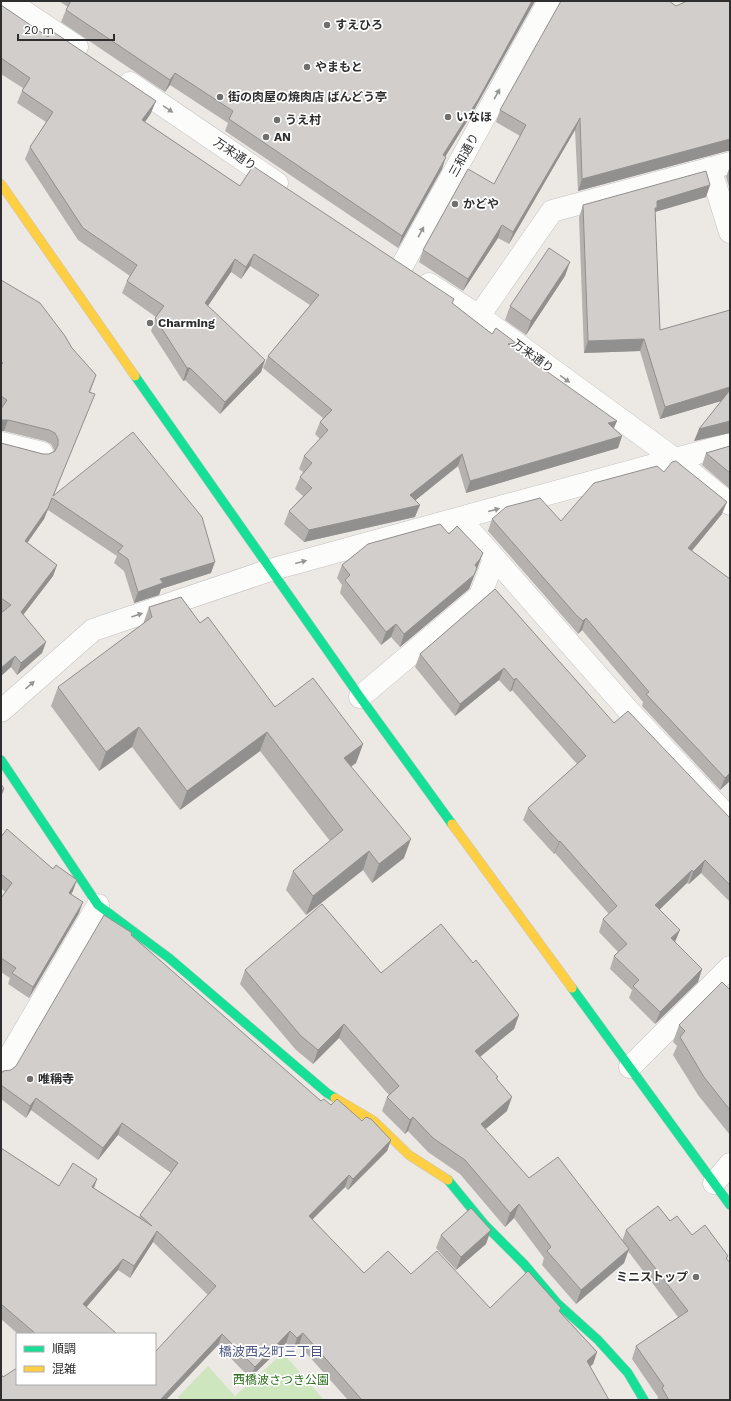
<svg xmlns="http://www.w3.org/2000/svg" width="731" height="1401" viewBox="0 0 731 1401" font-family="'Work Sans','Noto Sans JP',sans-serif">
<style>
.green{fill:#cee6be}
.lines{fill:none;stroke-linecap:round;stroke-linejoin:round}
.street-casing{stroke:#c5c4c5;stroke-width:23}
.fast-casing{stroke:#c5c4c5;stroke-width:10}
.slow-casing{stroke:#c5c4c5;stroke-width:10}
.street{stroke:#fcfcfb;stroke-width:22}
.fast{stroke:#16e098;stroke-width:9}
.slow{stroke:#ffcf43;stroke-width:9}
.wall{fill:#b4b1af}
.shaded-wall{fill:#92908e}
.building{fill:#d1cecb;stroke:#92908e}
.oneway{fill:#959594}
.poi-dot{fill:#706f6e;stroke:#fff;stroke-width:1.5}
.labels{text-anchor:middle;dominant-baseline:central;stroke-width:3.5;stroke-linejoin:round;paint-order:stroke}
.poi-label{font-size:12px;font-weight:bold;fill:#2e2e2e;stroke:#fff;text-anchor:start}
.street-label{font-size:12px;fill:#2e2e2e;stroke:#fff}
.park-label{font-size:12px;fill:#2c6e1b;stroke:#fff}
.neighbourhood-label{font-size:13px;fill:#4d5680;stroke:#fff}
</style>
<rect width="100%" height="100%" fill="#ece8e4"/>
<path class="green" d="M283,1353L324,1400H181L178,1397L208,1366L235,1396Z"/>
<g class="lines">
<g class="street-casing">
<path id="street" d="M8,1L77,47
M130,83L277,183
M710,168L730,232
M402,266L549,1
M429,284L479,316L676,460L730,504
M479,316L552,211L730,163
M1,443L42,453
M460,519L628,710L730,819
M360,697L480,596L494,559
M1,711L93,630L270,570L730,444
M630,1067L730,967
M1,1071L98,905
M714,1183L730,1164"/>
</g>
<g class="fast-casing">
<path id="fast" d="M135,376L360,697L452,824
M1,760L98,905L169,958L327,1093L335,1098
M572,988L730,1205
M448,1180L485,1225L524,1264L557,1303L598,1340L628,1373L644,1400"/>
</g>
<g class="slow-casing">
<path id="slow" d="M1,184L135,376
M452,824L572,988
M335,1098L374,1121L409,1155L448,1180"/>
</g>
<use href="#street" class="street"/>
<use href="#fast" class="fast"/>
<use href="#slow" class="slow"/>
</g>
<path class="wall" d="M59,1H535L474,110L445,156L442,169L398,248L225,131L228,123L170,85L165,92L61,22L66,10L68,7Z
M730,1V151H727L578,191L575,130L509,244L498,238L463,291L419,262L423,250L494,184L520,136L496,122L500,110L676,6Z
M1,5L151,113L145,122L240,186L453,304L492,334L516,343L514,348L622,436L618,448L466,493L458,466L415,500V517L304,542L284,524L289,511L303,496L295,489L300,477L303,472L299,469L304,456L320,439L315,434L320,422L323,418L263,368L268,356L310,305L250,266L241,279L231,272L208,306L265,360L261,372L220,414L185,380L183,381L151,331L156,317L122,293L127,281L130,276L78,240L25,159L30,147L46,122L17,103L22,91L23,88L1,74Z
M730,166V190L726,177Z
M710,185L706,197L655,212V214L660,330L730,310V433L694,441L721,401L660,419L640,351L584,353L579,217L583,205Z
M565,276L526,335L505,320L510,306Z
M1,280L72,348L96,375L90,392V405L54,495L211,573L161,589L159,595L134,603L124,571L114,563L117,556L48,510L44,519L27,542L57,565L53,576L23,615L46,642L42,653L17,675L11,667L1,676V613L2,612H1V443L43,454H49L54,451V450L51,444L45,441L4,431H1Z
M730,446V489L702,465L706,453Z
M664,472L722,514L692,551L730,579V781L720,790L642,706L643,702L582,630L578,634L573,628L488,531L492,519L561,521Z
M449,534L483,553L469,589L400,647L391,637L381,645L340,593L342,585L337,578L342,565Z
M495,589L614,723L730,818V902L701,873L689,884L687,883L659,909L675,943L702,969L698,982L655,1024L629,998L632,990L610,969L614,956L618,952L599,932L603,919L609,914L555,853L554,854L523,820L528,808L577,764L512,690L510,692L499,680L455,716L415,667L420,654Z
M149,607L200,623L275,707L363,744L356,763L351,766L404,858L372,883L363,870L306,915L286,890L293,871L330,841L260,751L180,810L132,747L99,771L51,706L58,687L143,624Z
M1,837L73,891L71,894L79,913L29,998L8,984L10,978L1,972V898L5,892L1,888Z
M132,933V936L321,1101L331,1105L362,1121L391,1140L387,1151L348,1190L345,1187L312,1219L364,1273L411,1274L490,1308L560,1312L597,1352L593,1364L590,1366L609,1400H348L299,1345L293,1350L286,1343L250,1378L218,1345L166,1400H1L3,1377L155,1384L208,1295L153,1242L130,1278L118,1270L86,1307L117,1334H18L1,1319V1148L59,1186L97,1179L94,1188L139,1217L140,1215L171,1173L118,1135L98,1160L31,1110L26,1118L1,1099V1074L11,1070L16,1066Z
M473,963L519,1015L514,1029L480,1057L497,1080L507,1111L485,1129L529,1178L622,1241L626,1230L670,1221L728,1256L727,1259L730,1400H657L658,1397L632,1359L636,1346L678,1317L628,1251L624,1263L576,1304L542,1265L544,1258L514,1218L505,1227L460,1174L428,1152L408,1131L405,1134L382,1111L387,1097L389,1095L339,1038L313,1064L296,1050L240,984L245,970L381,973Z
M730,988V1135L698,1095L673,1055L677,1046L673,1042L679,1025Z
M441,1235L486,1244L456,1270L436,1248Z"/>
<path class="shaded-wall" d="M532,1H535L474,110L439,167L443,155Z
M175,73L170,85L165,92L170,80Z
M156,101L151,113L138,132L142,120Z
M580,118L575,130L509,244L513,232Z
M730,139V151H727L578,191L582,179Z
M446,157L442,169L398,248L402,236Z
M710,185L706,197L655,212L653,220H650L657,201Z
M502,225L498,238L463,291L468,279Z
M254,254L250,266L241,279L246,267Z
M235,259L231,272L201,316L205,303Z
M570,262L565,276L526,335L531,321Z
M644,339L640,351L584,353L588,341Z
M516,343L512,355L508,344Z
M265,360L261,372L220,414L225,402Z
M187,368H190L185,380L183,381Z
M96,375L92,386L85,403L89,392Z
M730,387V394L728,399L660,419L665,407Z
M1,420H8L4,431H1Z
M617,421L612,433L608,423Z
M730,421V433L694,441L699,429Z
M622,436L618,448L466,493L470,481Z
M462,454L458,466L406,508L410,495Z
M52,498L44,519L21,552L25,541Z
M727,502L722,514L684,560L688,548Z
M420,505L415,517L304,542L309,530Z
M483,553L469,589L400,647L404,634L475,565Z
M215,562L211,573L161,589L159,595L134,603L138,592L160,579Z
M57,565L53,576L17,623L21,612Z
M586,618L582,630L578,634L583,621Z
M396,624L391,637L381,645L386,632Z
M46,642L42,653L17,675L21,663Z
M15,656L11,667L1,676V668Z
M504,668L499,680L455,716L460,704Z
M516,678L512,690L510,692L514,680Z
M139,727L132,747L99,771L106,752Z
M267,732L260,751L180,810L187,791Z
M363,744L356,763L337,777L344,758Z
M730,773V781L720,790L725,778Z
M4,789L1,797V791Z
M411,839L404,858L372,883L379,864Z
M560,841L555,853L554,854L559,842Z
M369,851L363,870L306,915L313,896Z
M705,860L701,873L689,884L693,872Z
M692,870L687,883L651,918L655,905Z
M77,880L73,891L65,904L69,893Z
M83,902L79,913L29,998L33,987Z
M680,930L675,942L671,938Z
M702,969L698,982L655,1024L660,1012Z
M519,1015L514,1029L470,1065L475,1051Z
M344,1024L339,1038L313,1064L318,1050Z
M512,1097L507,1111L475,1138L481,1124Z
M36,1098L31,1110L26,1118L30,1106Z
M413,1117L408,1131L405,1134L410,1120Z
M122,1123L118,1135L98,1160L103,1148Z
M391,1140L387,1151L348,1190L353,1179Z
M349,1175L345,1187L305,1227L309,1216Z
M97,1179L93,1190L92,1187Z
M519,1204L514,1218L505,1227L510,1213Z
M491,1230L486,1244L456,1270L461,1257Z
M157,1231L153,1242L130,1278L134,1266Z
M629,1249L624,1263L576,1304L581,1290Z
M123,1259L118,1270L79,1316L83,1304Z
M290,1331L286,1343L250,1378L255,1367Z
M303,1333L299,1345L293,1350L297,1338Z
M222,1334L218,1345L166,1400H160Z
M597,1352L593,1364L583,1373L587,1361Z"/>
<path class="building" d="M71,1H532L479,98L443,155L446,157L402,236L229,119L233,111L175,73L170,80L66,10Z
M561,1H669L676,6L687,1H730V139L582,179L580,118L513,232L502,225L468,279L423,250L468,169L494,184L526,125L500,110Z
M1,5L48,37L52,31L156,101L142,120L240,186L253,166L454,299L452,303L492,334L496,328L516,343L508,344L617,421L608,423L622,436L470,481L462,454L410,495L420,505L309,530L289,511L312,488L300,477L312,463L304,456L328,430L320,422L332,410L268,356L319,295L254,254L246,267L235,259L205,303L265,360L225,402L190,368H187L155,318L164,306L127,281L137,265L83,228L30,147L53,112L22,91L30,78L1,58Z
M706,171L710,185L657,201V208H655L660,330L730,310V387L665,407L644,339L588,341L583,205Z
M549,248L570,262L531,321L510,306Z
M1,280L40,303L65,336L72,348L96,375L89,392L95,394L53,496L133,432L202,517L215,562L160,579L163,583L138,592L128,559L118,552L123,546L52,498L48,508L25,541L57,565L21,612L46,642L21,663L15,656L1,668V613L11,605L1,598V443L43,454H49L55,451L58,445V439L55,433L49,430L8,420H1V409L7,400L1,396V365L3,363L1,362Z
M730,390V421L699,429Z
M730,446V473L706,453Z
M676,461L727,502L688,548L730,579V773L725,778L646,694L649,692L586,618L583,621L577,616L492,519L506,507L540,498L561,521L594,483L657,466L664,472L672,462Z
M440,524L449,534L457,526L483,553L480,559L475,565L477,568L474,575L404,634L396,624L386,632L345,580L350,575L342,565L368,544Z
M495,589L614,723L628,711L730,818V885L705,860L693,872L692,870L655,905L680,930L671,938L702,969L660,1012L633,986L639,980L614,956L627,944L603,919L617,906L560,841L559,842L528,808L586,756L516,678L514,680L504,668L460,704L420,654Z
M181,597L200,623L208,617L275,707L313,678L363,744L344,758L411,839L379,864L369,851L313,896L293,871L343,830L267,732L187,791L139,727L106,752L58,687L152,617L149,607Z
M1,784L4,789L1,791Z
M7,829L53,869L56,865L77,880L69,893L83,902L33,987L12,973L16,968L1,958V898L12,883L1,874V837Z
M322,904L381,973L441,924L473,963L476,960L519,1015L475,1051L498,1077L496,1078L512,1097L481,1124L529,1178L558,1157L629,1249L581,1290L547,1251L551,1247L519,1204L510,1213L465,1160L433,1138L413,1117L410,1120L387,1097L399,1086L344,1024L318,1050L301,1036L245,970Z
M104,915L132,933L131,935L321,1101L324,1099L331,1105L337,1099L362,1121L366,1117L371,1119L391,1140L353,1179L349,1175L309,1216L364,1273L388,1251L411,1274L437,1251L490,1308L528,1271L561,1308L559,1311L597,1352L587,1361L609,1400H362L303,1333L297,1338L290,1331L255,1367L222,1334L160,1400H1V1374L3,1377L17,1368V1384H155V1352L216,1286L157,1231L134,1266L123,1259L83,1304L117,1334H36L1,1304V1148L59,1186L73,1163L97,1179L92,1187L152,1226L140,1215L178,1163L122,1123L103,1148L36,1098L30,1106L1,1085V1074L3,1071L11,1070L16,1066Z
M722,982L729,989L730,988V1110L704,1077L680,1037L685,1031L679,1025Z
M658,1206L670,1221L677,1216L692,1235L705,1225L728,1256L726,1258L730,1263V1400H669L662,1388L664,1386L636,1346L688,1311L626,1230Z
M471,1208L491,1230L461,1257L441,1235Z"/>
<defs><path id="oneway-solid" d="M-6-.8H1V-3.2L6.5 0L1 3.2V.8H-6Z"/></defs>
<g class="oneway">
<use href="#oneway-solid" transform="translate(497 94) rotate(-61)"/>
<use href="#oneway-solid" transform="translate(168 109) rotate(34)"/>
<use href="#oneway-solid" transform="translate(421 232) rotate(-61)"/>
<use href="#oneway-solid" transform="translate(565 379) rotate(36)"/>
<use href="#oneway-solid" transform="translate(494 510) rotate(-15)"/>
<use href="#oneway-solid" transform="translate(301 562) rotate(-15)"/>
<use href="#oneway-solid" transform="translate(137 615) rotate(-19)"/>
<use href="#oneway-solid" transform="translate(30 685) rotate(-41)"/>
</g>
<g class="poi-dot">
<circle cx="327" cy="25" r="4"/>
<circle cx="307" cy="67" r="4"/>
<circle cx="220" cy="97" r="4"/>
<circle cx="448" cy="117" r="4"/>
<circle cx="277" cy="120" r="4"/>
<circle cx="266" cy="137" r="4"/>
<circle cx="455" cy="204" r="4"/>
<circle cx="150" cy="323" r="4"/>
<circle cx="30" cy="1079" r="4"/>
<circle cx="696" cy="1277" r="4"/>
</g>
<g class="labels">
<g class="poi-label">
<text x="335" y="25">すえひろ</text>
<text x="315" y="67">やまもと</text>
<text x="228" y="97">街の肉屋の焼肉店 ばんどう亭</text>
<text x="456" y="117">いなほ</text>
<text x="285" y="120">うえ村</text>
<text x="274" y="137">AN</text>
<text x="463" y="204">かどや</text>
<text x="158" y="323">Charming</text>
<text x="38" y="1079">唯稱寺</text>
<text x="688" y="1277" text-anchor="end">ミニストップ</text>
</g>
<g class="street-label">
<text transform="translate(235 154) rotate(34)">万来通り</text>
<text transform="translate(464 155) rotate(-61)">三和通り</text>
<text transform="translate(533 356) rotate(36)">万来通り</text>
</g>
<g class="park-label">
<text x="281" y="1380">西橋波さつき公園</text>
</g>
<g class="neighbourhood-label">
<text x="271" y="1351">橋波西之町三丁目</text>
</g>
</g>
<rect width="731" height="1401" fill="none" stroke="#2e2e2e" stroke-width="4"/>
<rect x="16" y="1333" width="140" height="52" fill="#ffffff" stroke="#ababab"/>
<rect x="24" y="1346" width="20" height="6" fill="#16e098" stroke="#ababab"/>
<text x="52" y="1353" font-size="12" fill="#2e2e2e">順調</text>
<rect x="24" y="1366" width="20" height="6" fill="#ffcf43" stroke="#ababab"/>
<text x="52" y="1373" font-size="12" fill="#2e2e2e">混雑</text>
<path d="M18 34v6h96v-6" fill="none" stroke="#2e2e2e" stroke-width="2"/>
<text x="24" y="34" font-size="12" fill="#2e2e2e" stroke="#ffffff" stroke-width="3" paint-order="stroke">20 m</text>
</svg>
